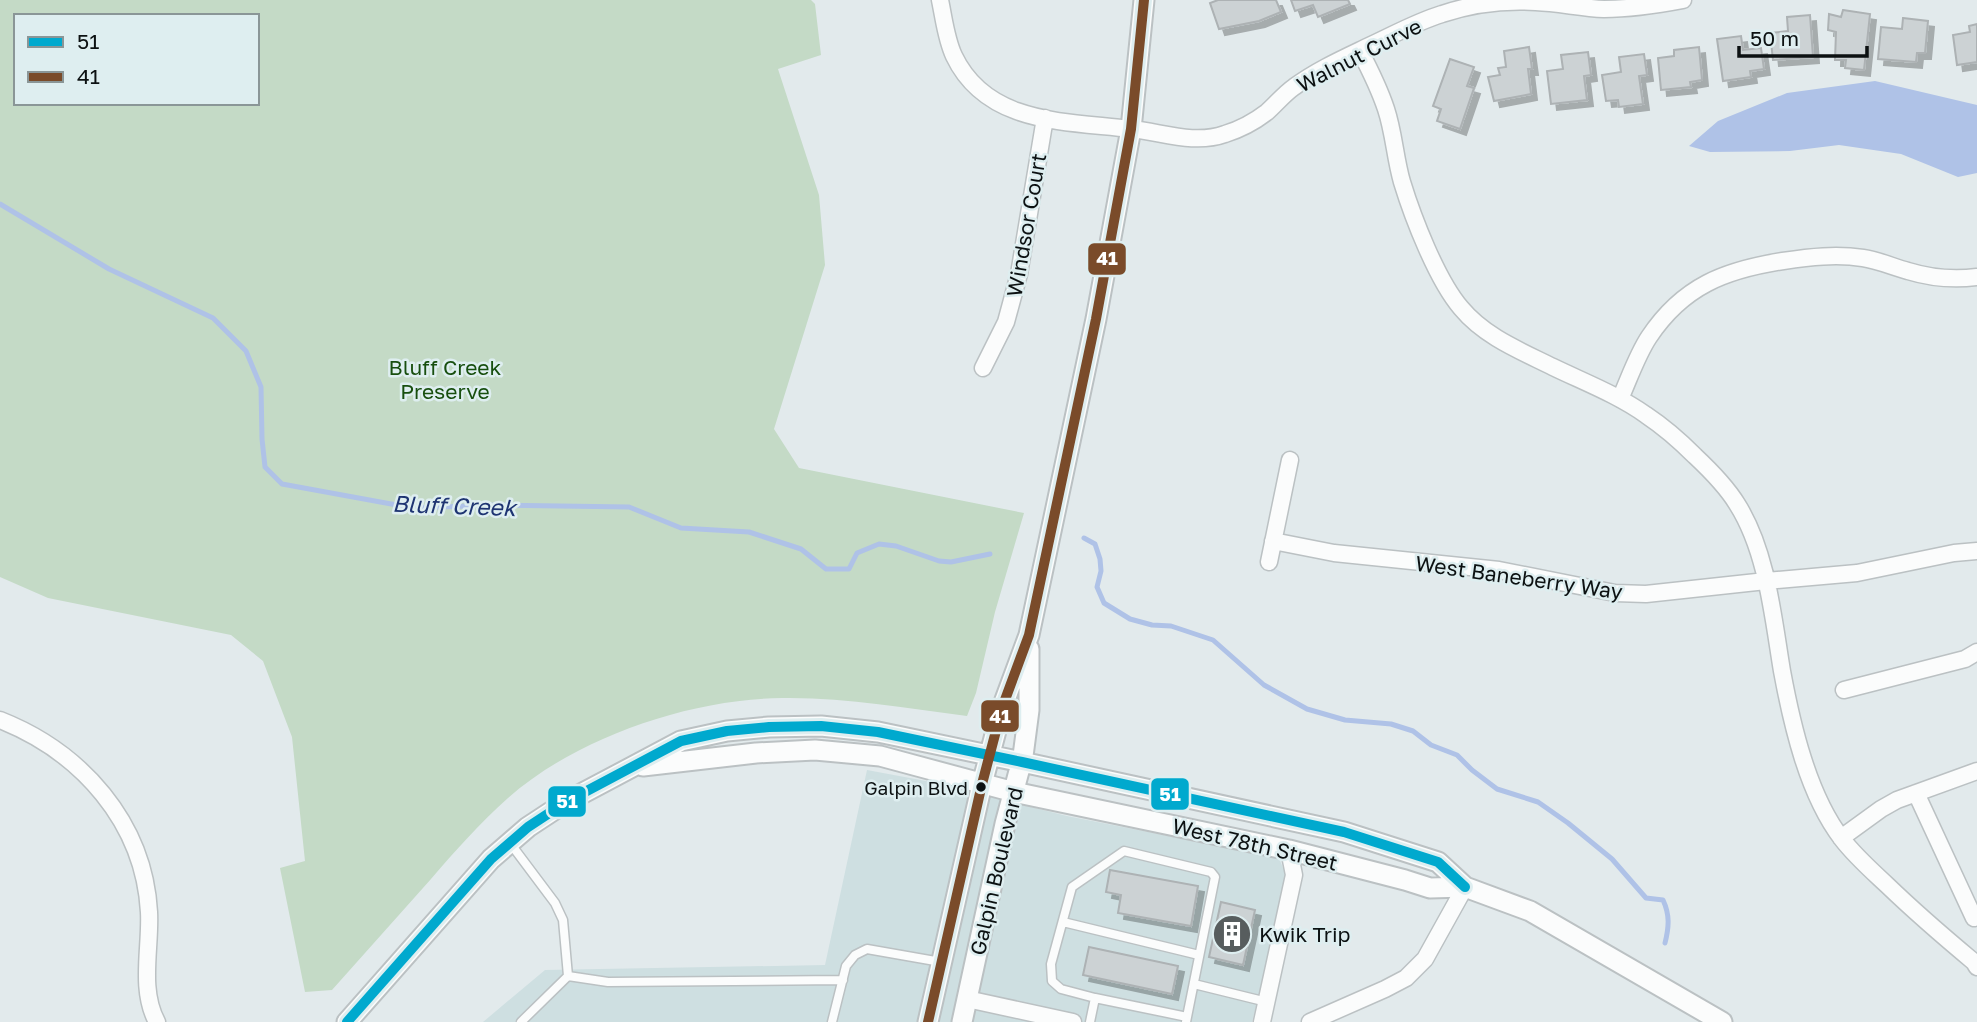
<svg xmlns="http://www.w3.org/2000/svg" width="1977" height="1022" viewBox="0 0 1977 1022" font-family="'Golos Text',sans-serif">
<style>
.built{fill:#cedfe1}
.green{fill:#c4dac6;fill-rule:evenodd}
.water{fill:#afc2e7}
.lines{fill:none;stroke-linecap:round;stroke-linejoin:round}
.stream{stroke:#afc2e7;stroke-width:5}
.building{fill:#ccd2d4;stroke:#adb2b4;stroke-width:2;filter:url(#shadow)}
.service-casing{stroke:#bbc1c3;stroke-width:11}
.minor-casing{stroke:#bbc1c3;stroke-width:19}
.tertiary-casing{stroke:#bbc1c3;stroke-width:23}
.service{stroke:#fbfcfc;stroke-width:8}
.minor{stroke:#fbfcfc;stroke-width:16}
.tertiary{stroke:#fbfcfc;stroke-width:19}
.bus-1-casing{stroke:#deeef0;stroke-width:16}
.bus-2-casing{stroke:#deeef0;stroke-width:16}
.bus-1{stroke:#00a9ce;stroke-width:10}
.bus-2{stroke:#7a4b2a;stroke-width:10}
.bus-dot{fill:#0c1112;stroke:#deeef0;stroke-width:2.5}
.labels{text-anchor:middle;dominant-baseline:central;stroke-width:5;stroke-linejoin:round;paint-order:stroke}
.bus-label{font-size:19px;fill:#0c1112;stroke:#deeef0;text-anchor:end}
.street-label{font-size:21px;fill:#0c1112;stroke:#deeef0}
.park-label{font-size:21px;fill:#184f0f;stroke:#deeef0}
.poi-label{font-size:21px;fill:#0c1112;stroke:#deeef0;text-anchor:start}
.water-label{font-size:23px;font-style:italic;fill:#1e3472;stroke:#deeef0}
.line-badge{stroke:#deeef0;stroke-width:2.5}
.badge-label{font-size:19px;text-anchor:middle;font-weight:bold;fill:#fff}
</style>
<defs>
<filter id="shadow"><feDropShadow dx="6" dy="6" stdDeviation="0" flood-color="#0004"/></filter>
</defs>
<rect width="100%" height="100%" fill="#e2eaec"/>
<path class="built" d="M867,770L926,781L1067,816L1279,858L1288,881L1252,1022H483L545,970L825,965Z"/>
<path class="green" d="M0,0H811L815,4L821,55L778,69L819,195L825,265L774,429L799,468L1024,513L995,612L976,693L967,716C905,708 844,697 782,698C690,699 577,737 508,798C480,823 455,851 431,879C398,916 365,953 332,990L305,992L280,868L305,861L292,737L263,661L231,635L48,598L0,577ZM16,16H257V103H16Z"/>
<path class="water" d="M1875,81L1977,105V173L1958,177L1901,154L1839,145L1790,151L1710,152L1689,146L1718,121L1787,93Z"/>
<g class="lines">
<path class="stream" d="M0,204L109,269L213,318L246,351L261,387L262,439L265,467L282,484L413,508L496,505L629,507L681,528L749,532L801,549L826,569H849L857,553L879,544L896,546L939,561L951,562L990,554
M1084,538L1095,544L1100,559L1101,571L1097,587L1104,603L1130,619L1152,625L1171,626L1213,640L1264,685L1307,709L1345,720L1391,724L1413,731L1431,745L1457,755L1472,770L1497,789L1538,802L1568,823L1612,859L1646,898L1663,900C1670,915 1669,927 1665,943"/>
</g>
<path class="building" d="M1218,0H1276L1281,12L1259,21L1219,29L1210,3Z
M1291,0H1348L1350,4L1318,17L1313,5L1295,11Z
M1843,10L1870,14L1864,70L1845,68L1846,60H1835L1836,32L1828,30L1829,14L1841,17Z
M1810,15L1813,57L1773,60L1770,33L1788,31L1787,17Z
M1903,18L1928,21L1925,53H1917L1916,62L1878,59L1881,27L1902,29Z
M1977,24V62L1957,65L1953,35L1970,32L1969,26Z
M1741,36L1743,50L1761,48L1764,69L1750,71L1751,77L1723,81L1717,39Z
M1529,47L1532,69H1528L1531,94L1494,101L1488,77L1500,75L1498,68L1506,67L1504,51Z
M1699,47L1702,80L1690,82L1691,87L1661,90L1658,58L1674,56V50Z
M1588,52L1591,75L1584,76L1587,100L1551,104L1547,71L1563,69L1561,55Z
M1644,54L1647,75L1639,76L1643,104L1619,107L1618,100L1606,101L1602,75L1621,72L1619,57Z
M1450,59L1474,67L1467,86L1474,88L1460,129L1437,121L1441,109L1433,106Z
M1110,870L1198,886L1191,926L1118,913L1121,895L1106,892Z
M1221,902L1255,910L1243,965L1209,957Z
M1089,947L1178,966L1172,994L1083,975Z"/>
<g class="lines">
<g class="service-casing">
<path id="service" d="M510,843L555,903L563,920L568,976L521,1022
M1063,922L1199,955
M568,976L608,982L843,980
M1194,984L1267,1002
M1095,998L1187,1017
M832,1022L846,966L855,955L867,949L941,962
M1090,1022L1095,998L1061,989L1052,981L1051,964L1072,887L1124,851L1211,872L1215,877L1186,1022"/>
</g>
<g class="minor-casing">
<path id="minor" d="M940,0C944,19 946,39 954,56C987,125 1066,121 1131,129C1162,132 1194,145 1225,134C1241,129 1254,122 1267,112C1276,104 1284,94 1294,87C1317,70 1344,58 1369,46C1393,35 1416,22 1442,14C1472,4 1504,0 1536,2C1559,3 1581,8 1604,9C1631,9 1657,5 1683,0
M1360,51C1370,70 1379,88 1386,109C1394,133 1395,158 1402,182C1413,218 1437,280 1461,308C1485,337 1521,351 1553,367C1584,382 1618,395 1646,415C1664,427 1680,441 1695,456C1711,471 1726,486 1737,504C1767,551 1773,617 1782,671C1792,725 1808,795 1842,839C1855,856 1871,870 1887,885C1915,912 1944,937 1974,962L1977,967
M983,368L1006,322L1019,274L1045,118
M1620,399C1629,379 1637,355 1649,337C1683,286 1725,270 1783,261C1810,257 1836,254 1863,258C1878,260 1893,267 1908,271C1931,278 1954,280 1977,277
M1273,541L1334,553L1499,570L1615,593L1646,594L1766,581L1857,573L1954,553L1977,551
M1269,562L1290,460
M1844,690L1965,659L1977,652
M0,720C81,752 144,822 149,912C151,947 139,989 157,1022
M1916,793L1974,918
M1841,838L1881,809L1897,800L1977,771
M967,999L1073,1022
M1262,1022L1294,875L1289,850
M1310,1022L1385,989L1406,978L1425,959L1465,887"/>
</g>
<g class="tertiary-casing">
<path id="tertiary" d="M643,766L756,753L815,750L880,756L1014,792L1289,850L1405,880L1430,888L1465,887L1530,911L1722,1022
M347,1022L491,859L528,827L566,802L681,741L727,731L769,727L821,726L878,732L1022,762L1344,832L1438,862L1465,887
M928,1022L982,784L1002,708L1029,635L1096,319L1131,129L1144,0
M962,1022L1005,824L1023,756L1029,710V649"/>
</g>
<use href="#service" class="service"/>
<use href="#minor" class="minor"/>
<use href="#tertiary" class="tertiary"/>
<g class="bus-1-casing">
<path id="bus-1" d="M347,1022L491,859L528,827L566,802L681,741L727,731L769,727L821,726L878,732L1022,762L1344,832L1438,862L1465,887"/>
</g>
<g class="bus-2-casing">
<path id="bus-2" d="M928,1022L982,784L1002,708L1029,635L1096,319L1131,129L1144,0"/>
</g>
<use href="#bus-1" class="bus-1"/>
<use href="#bus-2" class="bus-2"/>
</g>
<defs>
<g id="building-disc" transform="scale(2.0125)"><circle r="9.5" fill="#575d5e" stroke="#deeef0"/><path d="M-4-6H4V6H1V3H-1V6H-4ZM-2.5-4.3h1.7v1.8h-1.7ZM.8-4.3h1.7v1.8H.8ZM-2.5-1h1.7V.8h-1.7ZM.8-1h1.7V.8H.8Z" fill="#fff"/></g>
</defs>
<g fill-rule="evenodd">
<use href="#building-disc" x="1232" y="934"/>
</g>
<circle class="bus-dot" cx="981" cy="787" r="6"/>
<g class="labels">
<g class="bus-label">
<text x="968" y="787">Galpin Blvd</text>
</g>
<g class="street-label">
<text transform="translate(1359 55) rotate(-27)">Walnut Curve</text>
<text transform="translate(1026 225) rotate(-80)">Windsor Court</text>
<text transform="translate(1519 577) rotate(8)">West Baneberry Way</text>
<text transform="translate(1255 844) rotate(13)">West 78th Street</text>
<text transform="translate(996 871) rotate(-77)">Galpin Boulevard</text>
</g>
<g class="park-label">
<text x="445" y="367">Bluff Creek<tspan x="445" dy="24">Preserve</tspan></text>
</g>
<g class="poi-label">
<text x="1259" y="934">Kwik Trip</text>
</g>
<g class="water-label">
<text transform="translate(454 505) rotate(2)">Bluff Creek</text>
</g>
</g>
<g class="line-badge">
<rect x="1087" y="242" width="40" height="34" rx="7" fill="#7a4b2a"/>
<rect x="980" y="699" width="40" height="34" rx="7" fill="#7a4b2a"/>
<rect x="1150" y="777" width="40" height="34" rx="7" fill="#00a9ce"/>
<rect x="547" y="785" width="40" height="33" rx="7" fill="#00a9ce"/>
</g>
<g class="badge-label">
<text x="1107" y="265">41</text>
<text x="1000" y="723">41</text>
<text x="1170" y="801">51</text>
<text x="567" y="808">51</text>
</g>
<rect x="14" y="14" width="245" height="91" fill="#deeef0" stroke="#8a9697" stroke-width="2"/>
<rect x="28" y="37" width="35" height="10" fill="#00a9ce" stroke="#8a9697" stroke-width="2"/>
<text x="77" y="49" font-size="21" fill="#0c1112">51</text>
<rect x="28" y="72" width="35" height="10" fill="#7a4b2a" stroke="#8a9697" stroke-width="2"/>
<text x="77" y="84" font-size="21" fill="#0c1112">41</text>
<path d="M1739 46v10h128v-10" fill="none" stroke="#0c1112" stroke-width="3.5"/>
<text x="1750" y="46" font-size="21" fill="#0c1112" stroke="#deeef0" stroke-width="5" paint-order="stroke">50 m</text>
</svg>
